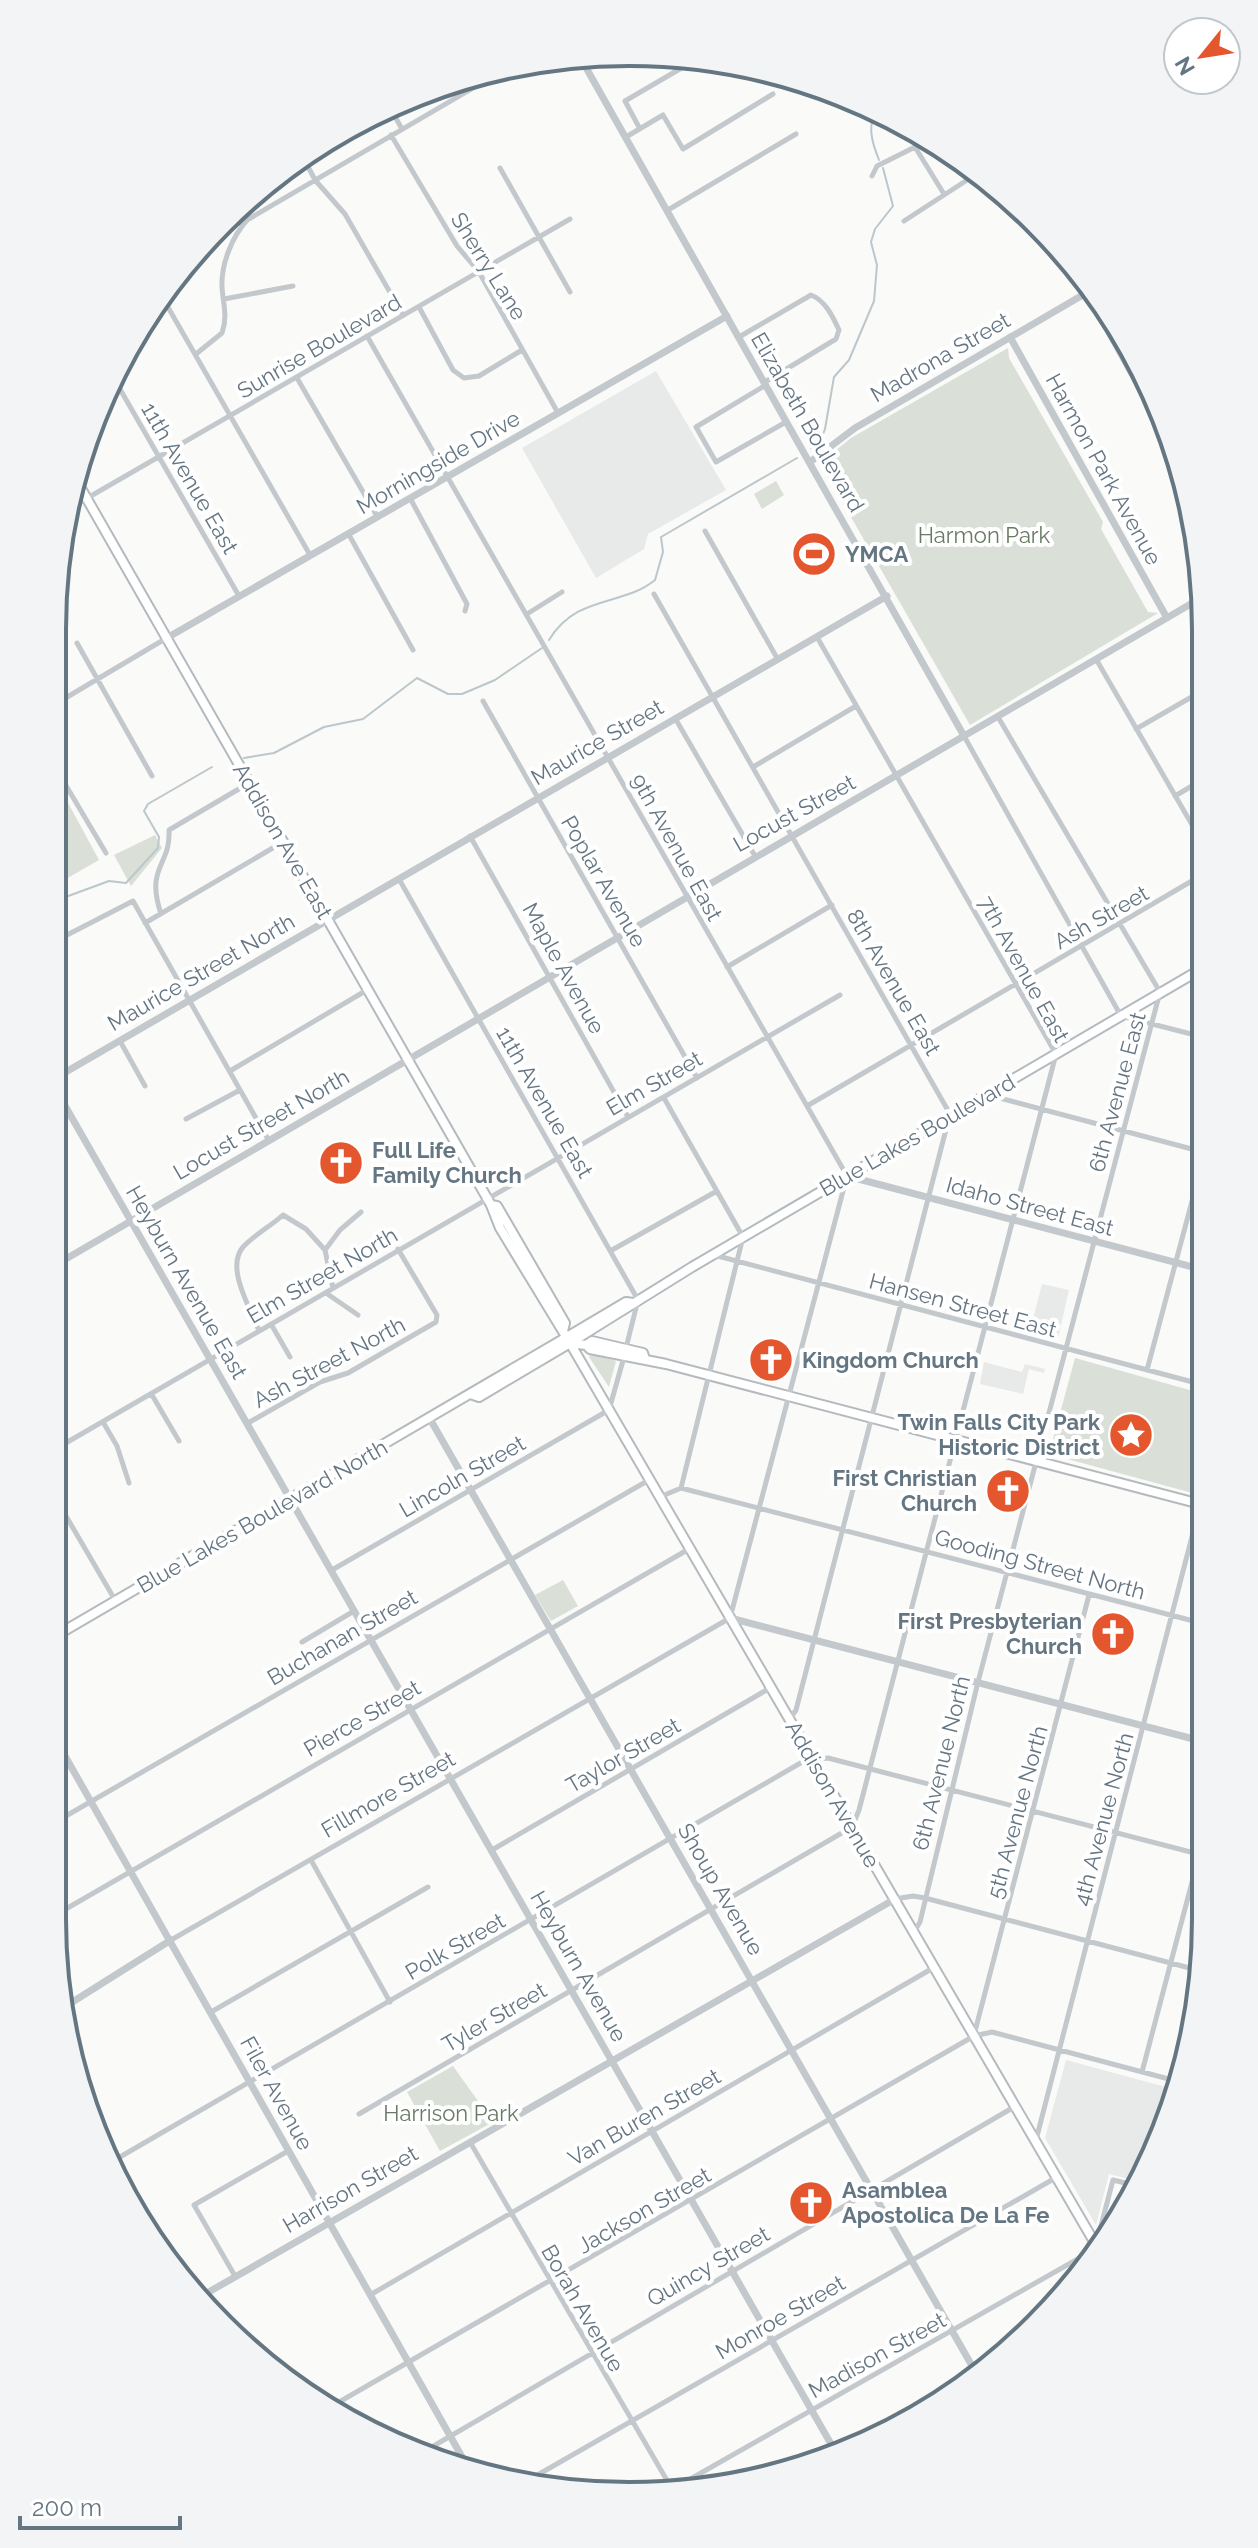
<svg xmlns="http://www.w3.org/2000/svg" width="1258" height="2548" viewBox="0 0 1258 2548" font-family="Raleway,sans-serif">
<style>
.built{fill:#e8e9e9}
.green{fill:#dadfd7}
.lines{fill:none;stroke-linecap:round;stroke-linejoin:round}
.stream{stroke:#bbc7cb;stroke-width:2}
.secondary-casing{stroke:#b3babf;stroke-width:12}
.primary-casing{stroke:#b5babe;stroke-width:12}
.minor{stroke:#c3c8cc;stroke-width:5}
.tertiary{stroke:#c3c8cc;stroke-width:7}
.secondary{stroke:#fff;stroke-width:8}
.primary{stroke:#fff;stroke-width:8}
.labels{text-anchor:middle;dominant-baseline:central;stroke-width:8;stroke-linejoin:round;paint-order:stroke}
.street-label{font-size:22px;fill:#657683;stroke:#fff}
.park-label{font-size:22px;fill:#687a64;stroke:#fff}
.poi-label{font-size:22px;font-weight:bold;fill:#657683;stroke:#fff;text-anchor:start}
.rim{fill:none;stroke:#657683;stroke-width:4}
</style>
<rect width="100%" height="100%" fill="#fafaf8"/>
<path class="built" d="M656,371L726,490L648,534L644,549L596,578L522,448Z
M1042,1284L1069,1290L1058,1338L1030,1331Z
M984,1362L1022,1372L1025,1364L1045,1369L1044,1373L1029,1369L1023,1394L980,1384Z
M1066,2060L1177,2090L1162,2140L1137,2181L1109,2174L1096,2225L1045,2138Z"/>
<path class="green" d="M1008,348L1009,358L1103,522L1101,529L1148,612L1158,613L970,725L820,463L851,438Z
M776,481L784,495L762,509L754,494Z
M54,777L99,860L52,887V778Z
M155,835L162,848L131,886L114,855Z
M591,1353L616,1361L609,1387L589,1357Z
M1075,1358L1204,1394V1462L1196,1494L1049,1454Z
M563,1580L578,1606L551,1621L535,1595Z
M453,2066L493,2122L440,2151L407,2092Z"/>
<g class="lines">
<path class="stream" d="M877,112C866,125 873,145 879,160
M811,448L820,442L825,429L834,377L849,360L874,301L877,265L871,242L875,229L893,206L883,168
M549,640C577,594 622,607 655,580L663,552L661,537L797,458
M244,758L274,753L324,727L363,719L417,678L448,694H462L495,680L542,648
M52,902L109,881L126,883L158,848L159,837L144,811L148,804L212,767"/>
<g class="secondary-casing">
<path id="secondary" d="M75,478L491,1205L500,1228L570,1343L692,1267L1203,968
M491,1205L497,1206L565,1323L563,1331
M567,1337L626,1302L633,1303"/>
</g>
<g class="primary-casing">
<path id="primary" d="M570,1343L1096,2245
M570,1343L586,1345L592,1341L643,1353L645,1359
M586,1345L590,1349L666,1364L1204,1505
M473,1395L479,1397L570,1343
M52,1638L567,1337"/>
</g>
<path class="minor" d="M460,80L466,91
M389,106L402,129
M640,129L625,101L697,59
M391,135L457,246L479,272L558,413
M626,137L663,115L683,149L773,94
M302,155L315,180L345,214L403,315
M500,168L570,292
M872,176L877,166L915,147L944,194
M668,210L796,134
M226,217L242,225
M904,221L981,171
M1067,258L1174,452
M161,295L310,555
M224,299L293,286
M419,307L453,370L464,378L479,376L522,350
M739,337L811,295C825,300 833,317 839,330L836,339L765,382
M196,354L222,333C228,316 223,304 222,287C221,264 232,237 247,220L514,64
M113,377L239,596
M297,378L377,516
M766,385L696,427L716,462L786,422
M410,498L467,604L465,611
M65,511L570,219
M705,531L777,658
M348,533L413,650
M654,594L950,1114L796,1710L790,1719
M527,614L562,592
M77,643L152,776
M1096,659L1202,842
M483,701L697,1078
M52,706L165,639
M675,718L755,856
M1136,729L1202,691
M964,736L1121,1016L1203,1037
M52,762L106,853
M753,767L856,706
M1175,796L1202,780
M470,836L628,1117
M399,879L638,1300L626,1348
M161,914C145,866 171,866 169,830L249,783
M145,923L283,842
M67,935L133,901L269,1141
M727,967L832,905
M120,1041L145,1086
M230,1071L367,990
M988,1095L1203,1152
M807,1106L1202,875
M186,1119L240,1090
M325,1250L340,1230L361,1212
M612,1250L717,1191
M714,1255L1204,1385
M326,1293L358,1315
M271,1324L290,1357
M259,1331C251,1309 225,1268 243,1247C254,1235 271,1226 283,1215L306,1229L325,1250L333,1288
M1147,1370L1203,1160
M152,1395L179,1441
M103,1422L117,1446L129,1483
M248,1423L320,1382L348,1373L436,1322L437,1315L398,1249
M52,1451L840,995
M681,1488L1205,1624
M660,1497L681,1488L743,1237L664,1098
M66,1516L115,1600
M332,1570L609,1410L624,1357
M302,1642L354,1611
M52,1824L649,1480
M492,1850L770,1688
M311,1860L390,2002
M895,1899L913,1896L925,1898L1201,1971
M52,1917L689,1549
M914,1932L920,1922L978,1682L1160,992L998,717
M171,1940L730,1618L847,1176L367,336
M211,2012L428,1887
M974,2035L1089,1595
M1142,2072L1206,1829
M359,2114L852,1827L859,1810L1056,1054L817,637
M1036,2140L1204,1490
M470,2142L672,2489
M113,2161L804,1761L828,1758L1206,1856
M235,2276L194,2205L288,2151
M370,2295L933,1968
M327,2409L974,2036L992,2032L1180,2082
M418,2455L1014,2107
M520,2485L1057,2177
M671,2490L1090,2252L1096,2245L1113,2180L1134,2185"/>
<path class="tertiary" d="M580,57L964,736
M1010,337L1167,618
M810,462L855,428L1093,289
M165,639L727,316
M52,1080L887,596
M52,1083L835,2451
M847,1176L1204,1270
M52,1267L1201,598
M430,1419L979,2378
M730,1618L1205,1742
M52,1733L470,2471
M66,2006L171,1940
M200,2297L895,1899"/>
<use href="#secondary" class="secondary"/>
<use href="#primary" class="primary"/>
</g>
<defs>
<g id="stadium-disc" transform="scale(2.3)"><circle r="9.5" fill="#e4572e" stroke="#fff"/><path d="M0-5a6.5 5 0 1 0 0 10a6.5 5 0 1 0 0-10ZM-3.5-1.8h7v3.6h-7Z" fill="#fff"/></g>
<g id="church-disc" transform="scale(2.3)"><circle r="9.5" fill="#e4572e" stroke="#fff"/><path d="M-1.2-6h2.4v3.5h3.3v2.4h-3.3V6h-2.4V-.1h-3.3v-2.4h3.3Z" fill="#fff"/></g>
<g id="sight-disc" transform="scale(2.3)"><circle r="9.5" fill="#e4572e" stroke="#fff"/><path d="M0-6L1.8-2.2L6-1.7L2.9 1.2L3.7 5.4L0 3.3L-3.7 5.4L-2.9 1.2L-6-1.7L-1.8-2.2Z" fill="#fff"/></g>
</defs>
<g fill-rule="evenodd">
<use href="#stadium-disc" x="814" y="554"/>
<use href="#church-disc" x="341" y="1163"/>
<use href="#church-disc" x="771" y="1360"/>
<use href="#sight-disc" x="1131" y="1435"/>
<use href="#church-disc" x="1008" y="1491"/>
<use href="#church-disc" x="1113" y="1634"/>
<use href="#church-disc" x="811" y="2203"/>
</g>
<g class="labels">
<g class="street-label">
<text transform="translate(489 266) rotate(58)">Sherry Lane</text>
<text transform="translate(319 346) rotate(-30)">Sunrise Boulevard</text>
<text transform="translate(940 357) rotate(-30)">Madrona Street</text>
<text transform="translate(808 422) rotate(60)">Elizabeth Boulevard</text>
<text transform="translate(438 462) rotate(-30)">Morningside Drive</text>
<text transform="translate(1104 469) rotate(61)">Harmon Park Avenue</text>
<text transform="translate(190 478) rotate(60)">11th Avenue East</text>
<text transform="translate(597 742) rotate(-30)">Maurice Street</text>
<text transform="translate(794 813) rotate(-29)">Locust Street</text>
<text transform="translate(283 841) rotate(60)">Addison Ave East</text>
<text transform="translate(677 847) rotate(61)">9th Avenue East</text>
<text transform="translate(604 881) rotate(60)">Poplar Avenue</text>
<text transform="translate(1101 917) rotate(-30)">Ash Street</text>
<text transform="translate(564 968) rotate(61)">Maple Avenue</text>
<text transform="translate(1024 969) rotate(61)">7th Avenue East</text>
<text transform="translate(201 972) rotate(-30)">Maurice Street North</text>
<text transform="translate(894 982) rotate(60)">8th Avenue East</text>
<text transform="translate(654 1083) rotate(-30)">Elm Street</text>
<text transform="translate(1117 1092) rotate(-75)">6th Avenue East</text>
<text transform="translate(545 1102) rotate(60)">11th Avenue East</text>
<text transform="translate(261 1124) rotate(-30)">Locust Street North</text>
<text transform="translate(917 1135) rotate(-30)">Blue Lakes Boulevard</text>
<text transform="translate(1030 1206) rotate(15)">Idaho Street East</text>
<text transform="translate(322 1275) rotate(-30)">Elm Street North</text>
<text transform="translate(187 1282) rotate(60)">Heyburn Avenue East</text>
<text transform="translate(963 1305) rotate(15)">Hansen Street East</text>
<text transform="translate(329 1362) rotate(-28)">Ash Street North</text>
<text transform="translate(462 1476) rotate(-30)">Lincoln Street</text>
<text transform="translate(262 1516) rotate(-30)">Blue Lakes Boulevard North</text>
<text transform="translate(1040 1564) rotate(15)">Gooding Street North</text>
<text transform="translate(342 1637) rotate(-30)">Buchanan Street</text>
<text transform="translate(362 1718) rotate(-30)">Pierce Street</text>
<text transform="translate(623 1755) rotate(-30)">Taylor Street</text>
<text transform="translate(941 1763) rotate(-76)">6th Avenue North</text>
<text transform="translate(388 1794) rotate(-30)">Fillmore Street</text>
<text transform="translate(833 1794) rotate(60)">Addison Avenue</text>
<text transform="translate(1017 1812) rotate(-75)">5th Avenue North</text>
<text transform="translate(1103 1819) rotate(-75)">4th Avenue North</text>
<text transform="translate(721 1889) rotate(60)">Shoup Avenue</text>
<text transform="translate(455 1946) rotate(-30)">Polk Street</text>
<text transform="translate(579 1966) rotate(60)">Heyburn Avenue</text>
<text transform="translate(494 2017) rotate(-30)">Tyler Street</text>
<text transform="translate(277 2093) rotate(61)">Filer Avenue</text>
<text transform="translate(644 2117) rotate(-30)">Van Buren Street</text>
<text transform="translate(350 2189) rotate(-30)">Harrison Street</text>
<text transform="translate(644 2210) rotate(-30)">Jackson Street</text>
<text transform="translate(708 2266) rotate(-30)">Quincy Street</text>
<text transform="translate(583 2308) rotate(60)">Borah Avenue</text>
<text transform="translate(780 2317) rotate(-30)">Monroe Street</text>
<text transform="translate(877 2355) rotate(-29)">Madison Street</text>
</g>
<g class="park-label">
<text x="984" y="535">Harmon Park</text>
<text x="451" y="2113">Harrison Park</text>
</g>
<g class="poi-label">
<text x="845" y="554">YMCA</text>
<text x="372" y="1150">Full Life<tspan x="372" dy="25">Family Church</tspan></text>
<text x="802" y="1360">Kingdom Church</text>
<text x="1100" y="1422" text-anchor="end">Twin Falls City Park<tspan x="1100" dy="25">Historic District</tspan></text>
<text x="977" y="1478" text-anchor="end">First Christian<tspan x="977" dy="25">Church</tspan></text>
<text x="1082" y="1621" text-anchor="end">First Presbyterian<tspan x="1082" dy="25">Church</tspan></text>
<text x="842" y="2190">Asamblea<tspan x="842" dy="25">Apostolica De La Fe</tspan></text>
</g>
</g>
<path d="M0 0H1258V2548H0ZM629 66H629A563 563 0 0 1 1192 629V1919A563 563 0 0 1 629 2482H629A563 563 0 0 1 66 1919V629A563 563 0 0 1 629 66Z" fill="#f3f4f5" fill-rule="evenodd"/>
<path class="rim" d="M629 66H629A563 563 0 0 1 1192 629V1919A563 563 0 0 1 629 2482H629A563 563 0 0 1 66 1919V629A563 563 0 0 1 629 66Z"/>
<g transform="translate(1202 56) rotate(240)"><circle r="38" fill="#ffffff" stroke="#c1c8cd" stroke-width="2"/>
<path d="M0-6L14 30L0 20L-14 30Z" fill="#e4572e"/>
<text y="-12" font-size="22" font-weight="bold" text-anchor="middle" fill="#657683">N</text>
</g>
<path d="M20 2516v12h160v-12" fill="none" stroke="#657683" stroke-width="4"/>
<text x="32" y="2516" font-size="24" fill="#657683" stroke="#ffffff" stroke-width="6" paint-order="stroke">200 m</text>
</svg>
